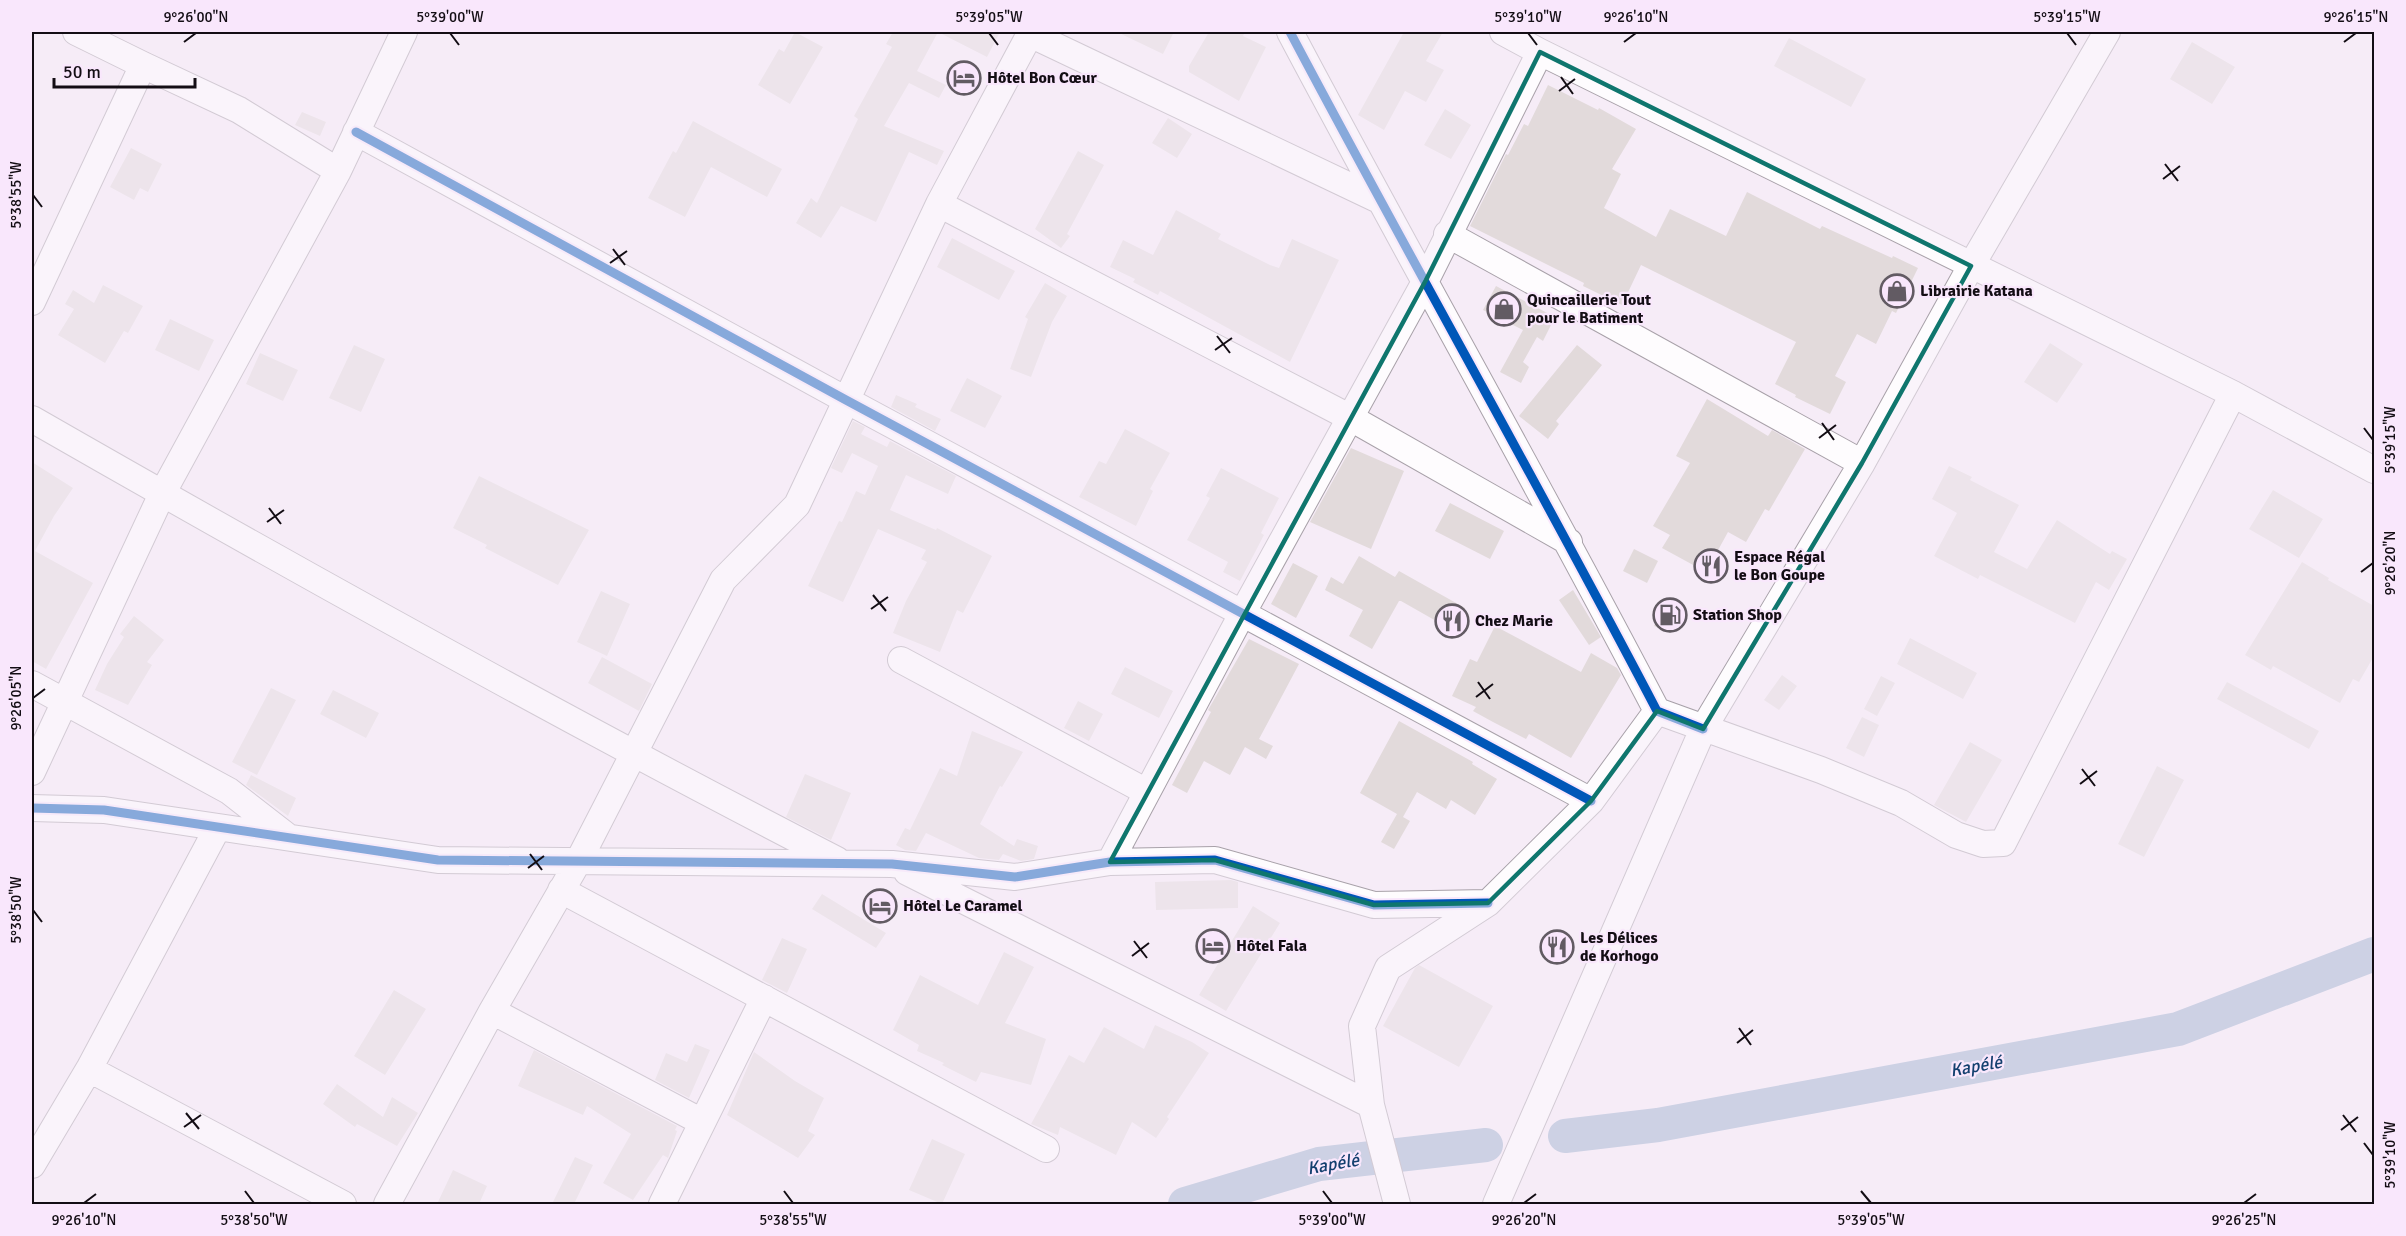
<svg xmlns="http://www.w3.org/2000/svg" width="2406" height="1236" viewBox="0 0 2406 1236" font-family="Signika,sans-serif">
<style>
.lines{fill:none;stroke-linecap:round;stroke-linejoin:round}
.river{stroke:#9cafcc;stroke-width:34}
.building{fill:#e2dadb}
.minor-casing{stroke:#a8a1a9;stroke-width:28}
.minor{stroke:#fefcfe;stroke-width:26}
.cycleway-casing{stroke:#f9e7fc;stroke-width:13}
.cycleway{stroke:#0057b8;stroke-width:9}
.marked{fill:none;stroke:#0f766e;stroke-width:4.5;stroke-linejoin:round}
.ticks{fill:none;stroke:#130d14;stroke-width:2}
.labels{text-anchor:middle;dominant-baseline:central;stroke-width:4.5;stroke-linejoin:round;paint-order:stroke}
.poi-label{font-size:16px;font-weight:bold;fill:#130d14;stroke:#f9e7fc;text-anchor:start}
.water-label{font-size:18px;font-style:italic;fill:#133f6e;stroke:#f9e7fc}
.neatline{fill:none;stroke:#130d14;stroke-width:2}
.ticks-label{font-size:15px;text-anchor:middle;fill:#130d14}
</style>
<rect width="100%" height="100%" fill="#f6ecf7"/>
<g class="lines">
<path class="river" d="M1565,1136L1658,1125L2178,1029L2374,954
M1185,1204L1319,1164L1486,1145"/>
</g>
<path class="building" d="M795,32L823,47L790,104L758,85L779,49L784,52Z
M893,32H1000L987,57L938,32L917,71L946,85L939,98L909,83L884,126L944,151L937,165L909,152L876,222L841,206L821,238L796,223L811,198L817,203L858,119L854,116L892,47L886,44Z
M1117,32H1174L1163,54Z
M1209,32H1245L1243,36L1266,47L1239,101L1189,72V66Z
M1404,32H1443L1426,61L1444,70L1426,102L1405,91L1384,130L1358,115Z
M1789,38L1866,79L1851,107L1774,66Z
M2192,42L2235,67L2212,104L2170,79Z
M1548,85L1598,110L1599,108L1636,129L1612,169L1621,174L1604,208L1656,237L1670,209L1726,236L1747,192L1820,229L1822,226L1892,258L1893,256L1918,268L1896,313L1892,311L1876,344L1857,334L1835,376L1846,382L1830,414L1795,397L1796,395L1775,384L1796,342L1641,265L1622,305L1583,286L1584,283L1470,226L1506,154L1508,155L1524,124L1528,126Z
M1445,109L1471,125L1451,159L1424,145Z
M302,112L326,122L320,136L295,125Z
M1168,118L1192,134L1177,158L1152,143Z
M693,121L782,169L767,197L711,167L685,217L648,198L673,151L676,153Z
M131,148L162,164L148,192L140,188L134,200L110,187Z
M1078,151L1104,165L1067,234L1070,236L1061,248L1035,229Z
M1176,210L1221,234L1218,239L1270,265L1279,268L1292,239L1339,260L1290,362L1160,291L1158,295L1133,282L1135,279L1110,267L1123,240L1153,255Z
M952,238L1015,271L999,300L937,267Z
M1045,283L1067,296L1052,322L1031,377L1010,369L1028,319L1025,317Z
M103,285L143,306L128,333L124,331L105,363L58,335L74,309L65,304L73,290L94,303Z
M1496,286L1555,317L1543,341L1537,337L1523,362L1529,367L1521,383L1500,372L1523,330L1483,310Z
M170,319L214,340L199,371L155,350Z
M2050,343L2083,364L2057,403L2024,382Z
M354,345L385,359L361,412L329,398Z
M1577,345L1602,365L1556,421L1559,424L1548,439L1519,416Z
M260,353L298,370L283,401L246,384Z
M967,378L1002,396L985,428L950,411Z
M896,395L917,404L915,407L941,419L935,431L891,407Z
M1707,399L1768,436L1772,430L1805,449L1769,511L1765,509L1746,542L1728,532L1706,572L1662,548L1670,535L1653,526L1690,463L1676,456Z
M853,421L865,427L861,434L887,447L890,441L956,476L948,494L906,475L890,510L936,530L937,528L992,556L963,613L957,610L940,652L893,633L906,601L927,562L921,559L926,550L878,529L843,602L808,586L839,521L842,522L856,491L865,495L878,466L852,453L842,473L831,468Z
M1125,429L1170,453L1150,489L1153,491L1136,526L1079,497L1099,461L1106,464Z
M1351,448L1404,471L1371,549L1310,522Z
M32,462L73,488L54,516L35,551L93,583L46,669L32,661Z
M1949,466L1972,477L1970,480L2019,505L1994,552L2027,569L2057,520L2110,554L2112,551L2127,559L2109,590L2096,582L2075,623L1980,575L1978,579L1934,556L1957,513L1932,499Z
M1221,468L1279,498L1261,533L1264,535L1240,581L1223,572L1228,562L1187,540L1210,498L1206,496Z
M479,476L589,530L558,585L485,548L487,545L453,528Z
M2273,490L2323,519L2299,558L2249,529Z
M1450,503L1504,531L1490,559L1435,531Z
M1634,549L1658,561L1647,583L1623,571Z
M1359,556L1395,577L1399,571L1465,608L1452,630L1401,601H1399L1372,649L1349,636L1363,610L1325,590L1331,577L1343,584Z
M2302,562L2329,578L2328,580L2374,606V656L2359,682L2353,679L2340,703L2273,666L2271,670L2245,655Z
M1293,563L1318,576L1296,618L1271,604Z
M1573,590L1601,637L1589,645L1559,600Z
M601,591L630,604L607,656L577,642Z
M1663,605L1680,612L1671,633L1654,626Z
M134,616L164,640L147,662L152,665L128,705L95,690L107,664L124,637L120,634Z
M1495,626L1581,672L1591,653L1617,668L1621,675L1571,758L1529,734L1526,739L1493,722L1473,711L1476,707L1452,696L1470,659L1477,662Z
M1910,638L1977,673L1963,699L1897,664Z
M1249,639L1299,664L1259,739L1273,746L1266,759L1245,747L1230,775L1204,761L1187,793L1172,785L1211,712L1208,710Z
M602,657L652,684L639,711L588,683Z
M1125,667L1173,691L1159,718L1111,694Z
M1782,675L1797,686L1779,710L1764,700Z
M1881,676L1895,683L1877,716L1864,709Z
M2227,682L2319,731L2309,749L2217,699Z
M271,688L296,700L257,775L232,762Z
M333,690L379,713L366,738L320,714Z
M1078,701L1103,714L1089,741L1064,728Z
M1862,717L1879,725L1864,757L1846,748Z
M1399,721L1473,762L1472,764L1497,779L1475,815L1451,800L1446,809L1417,792L1403,817L1410,821L1394,849L1381,842L1397,814L1360,793Z
M972,731L1023,752L1002,787L1000,786L980,824L1014,846L1017,839L1038,846L1034,859L1021,861L1003,854L999,860L979,858L926,833L916,851L905,850L896,845L905,828L910,830L940,768L957,776Z
M1970,742L2002,760L1966,822L1934,805Z
M2157,766L2184,780L2144,857L2118,844Z
M805,774L851,793L831,840L786,817Z
M251,775L296,798L288,816L246,785Z
M1231,880L1238,882V908L1156,910L1155,882Z
M822,894L886,933L876,948L812,909Z
M1253,906L1280,923L1226,1011L1199,995Z
M782,938L807,949L787,993L762,980Z
M1004,952L1034,967L1005,1023L1046,1039L1031,1085L981,1072L976,1082L942,1065L944,1063L917,1051L919,1045L893,1030L920,975L978,1005Z
M1419,965L1493,1006L1459,1067L1383,1026L1415,968Z
M394,990L426,1009L385,1075L354,1056Z
M1155,1025L1192,1042L1209,1053L1167,1117L1169,1119L1156,1138L1132,1122L1116,1155L1060,1127L1058,1135L1031,1124L1069,1055L1084,1063L1104,1027L1144,1049Z
M695,1044L710,1050L689,1098L655,1080L666,1053L687,1062Z
M534,1050L677,1126L675,1130L677,1131L668,1158L663,1155L633,1200L603,1183L631,1134L587,1106L583,1115L518,1086Z
M754,1052L795,1081L824,1098L808,1131L815,1135L798,1158L727,1115Z
M337,1084L383,1117L392,1097L418,1113L397,1146L357,1124L355,1127L323,1104Z
M932,1139L965,1154L942,1204L909,1190Z
M575,1157L593,1165L574,1204H552Z
M453,1170L487,1186L479,1204H437Z"/>
<g class="lines">
<g class="minor-casing">
<path id="minor" d="M76,32L143,65L239,110L338,171
M1290,32C1410,259 1538,483 1657,711L1821,770L1901,803L1956,835L1983,844L2003,843L2233,394
M1503,32L1540,52L2233,394L2374,470
M1030,34L1379,200
M356,132L846,400L1591,801
M939,204L1349,417L1569,542
M1447,234L1862,463
M32,302L143,65
M32,419C297,571 565,720 837,860
M901,660L1147,792
M32,684L229,791L287,836
M32,772L162,494L338,171L404,32
M32,808L104,810L438,860L892,864L1015,877L1110,862L1215,860L1374,905L1488,903
M1110,862L1242,614L1426,280L1540,52
M907,872L1371,1105
M561,890L1046,1149
M492,1011L702,1122
M89,1069L343,1204
M32,1165L89,1069L218,827
M387,1204L492,1011L579,860L723,580L797,505L939,204L1031,32
M662,1204L764,998
M1397,1204L1371,1105L1362,1026L1388,968L1488,903L1591,801L1657,711
M1496,1204L1703,729L1862,463L1971,266L2107,32"/>
</g>
<use href="#minor" class="minor"/>
<g class="cycleway-casing">
<path id="cycleway" d="M1290,32C1410,259 1538,483 1657,711L1703,729
M356,132L846,400L1591,801
M32,808L104,810L438,860L892,864L1015,877L1110,862L1215,860L1374,905L1488,903"/>
</g>
<use href="#cycleway" class="cycleway"/>
</g>
<path d="M0 0H2406V1236H0ZM1540,52L1971,266L1862,463L1703,729L1657,711L1591,801L1488,903L1374,905L1215,860L1110,862L1426,280Z" fill="#f6ecf7" fill-opacity=".55" fill-rule="evenodd"/>
<path class="marked" d="M1540,52L1971,266L1862,463L1703,729L1657,711L1591,801L1488,903L1374,905L1215,860L1110,862L1426,280Z"/>
<path class="ticks" d="M450,33L459,45M989,33L998,45M1528,33L1537,45M2067,33L2076,45M184,42L196,33M1624,42L1636,33M2344,42L2356,33M1561,77L1573,94M1559,91L1575,79M2165,164L2178,181M2163,179L2180,166M33,195L42,207M613,249L625,265M610,263L627,251M1217,336L1230,353M1215,350L1232,338M1822,423L1834,440M2364,428L2373,440M1819,438L1836,425M269,508L281,524M267,522L284,510M2361,572L2373,563M873,595L886,611M871,609L888,597M1478,682L1490,699M1476,697L1493,684M33,698L45,689M2082,769L2095,786M2080,784L2097,771M530,854L542,870M528,868L544,856M33,910L42,922M1134,941L1147,958M1132,956L1149,943M1739,1028L1751,1045M1737,1043L1753,1030M186,1113L199,1129M2343,1115L2356,1132M184,1127L201,1115M2341,1130L2358,1117M2364,1143L2373,1155M245,1191L254,1203M784,1191L793,1203M1323,1191L1332,1203M1861,1191L1871,1203M84,1203L96,1194M1524,1203L1536,1194M2244,1203L2256,1194"/>
<defs>
<g id="hotel-ring" transform="scale(1.725)"><circle r="9.5" fill="#f9e7fc" stroke="#625b63" stroke-width="1.5"/><path d="M-6-4.5h1.5V1H6V5H4.5V3h-9V5H-6ZM-4 0a1.8 1.8 0 1 1 3.6 0ZM.5 0V-2.5h3Q6-2.5 6 0Z" fill="#625b63"/></g>
<g id="shop-ring" transform="scale(1.725)"><circle r="9.5" fill="#f9e7fc" stroke="#625b63" stroke-width="1.5"/><path d="M-5-2.5h2.3a2.7 3.5 0 0 1 5.4 0H5L5.5 6h-11ZM-1.5-2.5h3a1.5 2.3 0 0 0-3 0Z" fill="#625b63"/></g>
<g id="restaurant-ring" transform="scale(1.725)"><circle r="9.5" fill="#f9e7fc" stroke="#625b63" stroke-width="1.5"/><path d="M-5-6h1v4h1v-4h1v4h1v-4h1v5L-1.5 .5V6h-2V.5L-5-1ZM5-6V6H3V1.5H1.5Q1.5-4 5-6Z" fill="#625b63"/></g>
<g id="fuel-ring" transform="scale(1.725)"><circle r="9.5" fill="#f9e7fc" stroke="#625b63" stroke-width="1.5"/><path d="M-5.5-6h7V0h2V4h1.3V-2.5L3-4.5l.8-.8L6-3V5H2.5V1h-1V6h-7ZM-4.2-4.7v3.2H.2V-4.7Z" fill="#625b63"/></g>
</defs>
<g fill-rule="evenodd">
<use href="#hotel-ring" x="964" y="78"/>
<use href="#shop-ring" x="1897" y="291"/>
<use href="#shop-ring" x="1504" y="309"/>
<use href="#restaurant-ring" x="1711" y="566"/>
<use href="#fuel-ring" x="1670" y="615"/>
<use href="#restaurant-ring" x="1452" y="621"/>
<use href="#hotel-ring" x="880" y="906"/>
<use href="#hotel-ring" x="1213" y="946"/>
<use href="#restaurant-ring" x="1557" y="947"/>
</g>
<g class="labels">
<g class="poi-label">
<text x="987" y="78">Hôtel Bon Cœur</text>
<text x="1920" y="291">Librairie Katana</text>
<text x="1527" y="300">Quincaillerie Tout<tspan x="1527" dy="18">pour le Batiment</tspan></text>
<text x="1734" y="557">Espace Régal<tspan x="1734" dy="18">le Bon Goupe</tspan></text>
<text x="1693" y="615">Station Shop</text>
<text x="1475" y="621">Chez Marie</text>
<text x="903" y="906">Hôtel Le Caramel</text>
<text x="1580" y="938">Les Délices<tspan x="1580" dy="18">de Korhogo</tspan></text>
<text x="1236" y="946">Hôtel Fala</text>
</g>
<g class="water-label">
<text transform="translate(1976 1066) rotate(-10)">Kapélé</text>
<text transform="translate(1333 1164) rotate(-10)">Kapélé</text>
</g>
</g>
<rect width="2406" height="1236" fill="none" stroke="#f9e7fc" stroke-width="66"/>
<path d="M54 78v9h141v-9" fill="none" stroke="#130d14" stroke-width="3"/>
<text x="63" y="78" font-size="18" fill="#130d14" stroke="#f9e7fc" stroke-width="4.5" paint-order="stroke">50 m</text>
<rect x="33" y="33" width="2340" height="1170" class="neatline"/>
<g class="ticks-label">
<text x="196" y="22">9°26'00"N</text>
<text x="450" y="22">5°39'00"W</text>
<text x="989" y="22">5°39'05"W</text>
<text x="1528" y="22">5°39'10"W</text>
<text x="1636" y="22">9°26'10"N</text>
<text x="2067" y="22">5°39'15"W</text>
<text x="2356" y="22">9°26'15"N</text>
<text transform="translate(16 195) rotate(-90)" y="5">5°38'55"W</text>
<text transform="translate(2390 440) rotate(-90)" y="5">5°39'15"W</text>
<text transform="translate(2390 563) rotate(-90)" y="5">9°26'20"N</text>
<text transform="translate(16 698) rotate(-90)" y="5">9°26'05"N</text>
<text transform="translate(16 910) rotate(-90)" y="5">5°38'50"W</text>
<text transform="translate(2390 1155) rotate(-90)" y="5">5°39'10"W</text>
<text x="84" y="1225">9°26'10"N</text>
<text x="254" y="1225">5°38'50"W</text>
<text x="793" y="1225">5°38'55"W</text>
<text x="1332" y="1225">5°39'00"W</text>
<text x="1524" y="1225">9°26'20"N</text>
<text x="1871" y="1225">5°39'05"W</text>
<text x="2244" y="1225">9°26'25"N</text>
</g>
</svg>
